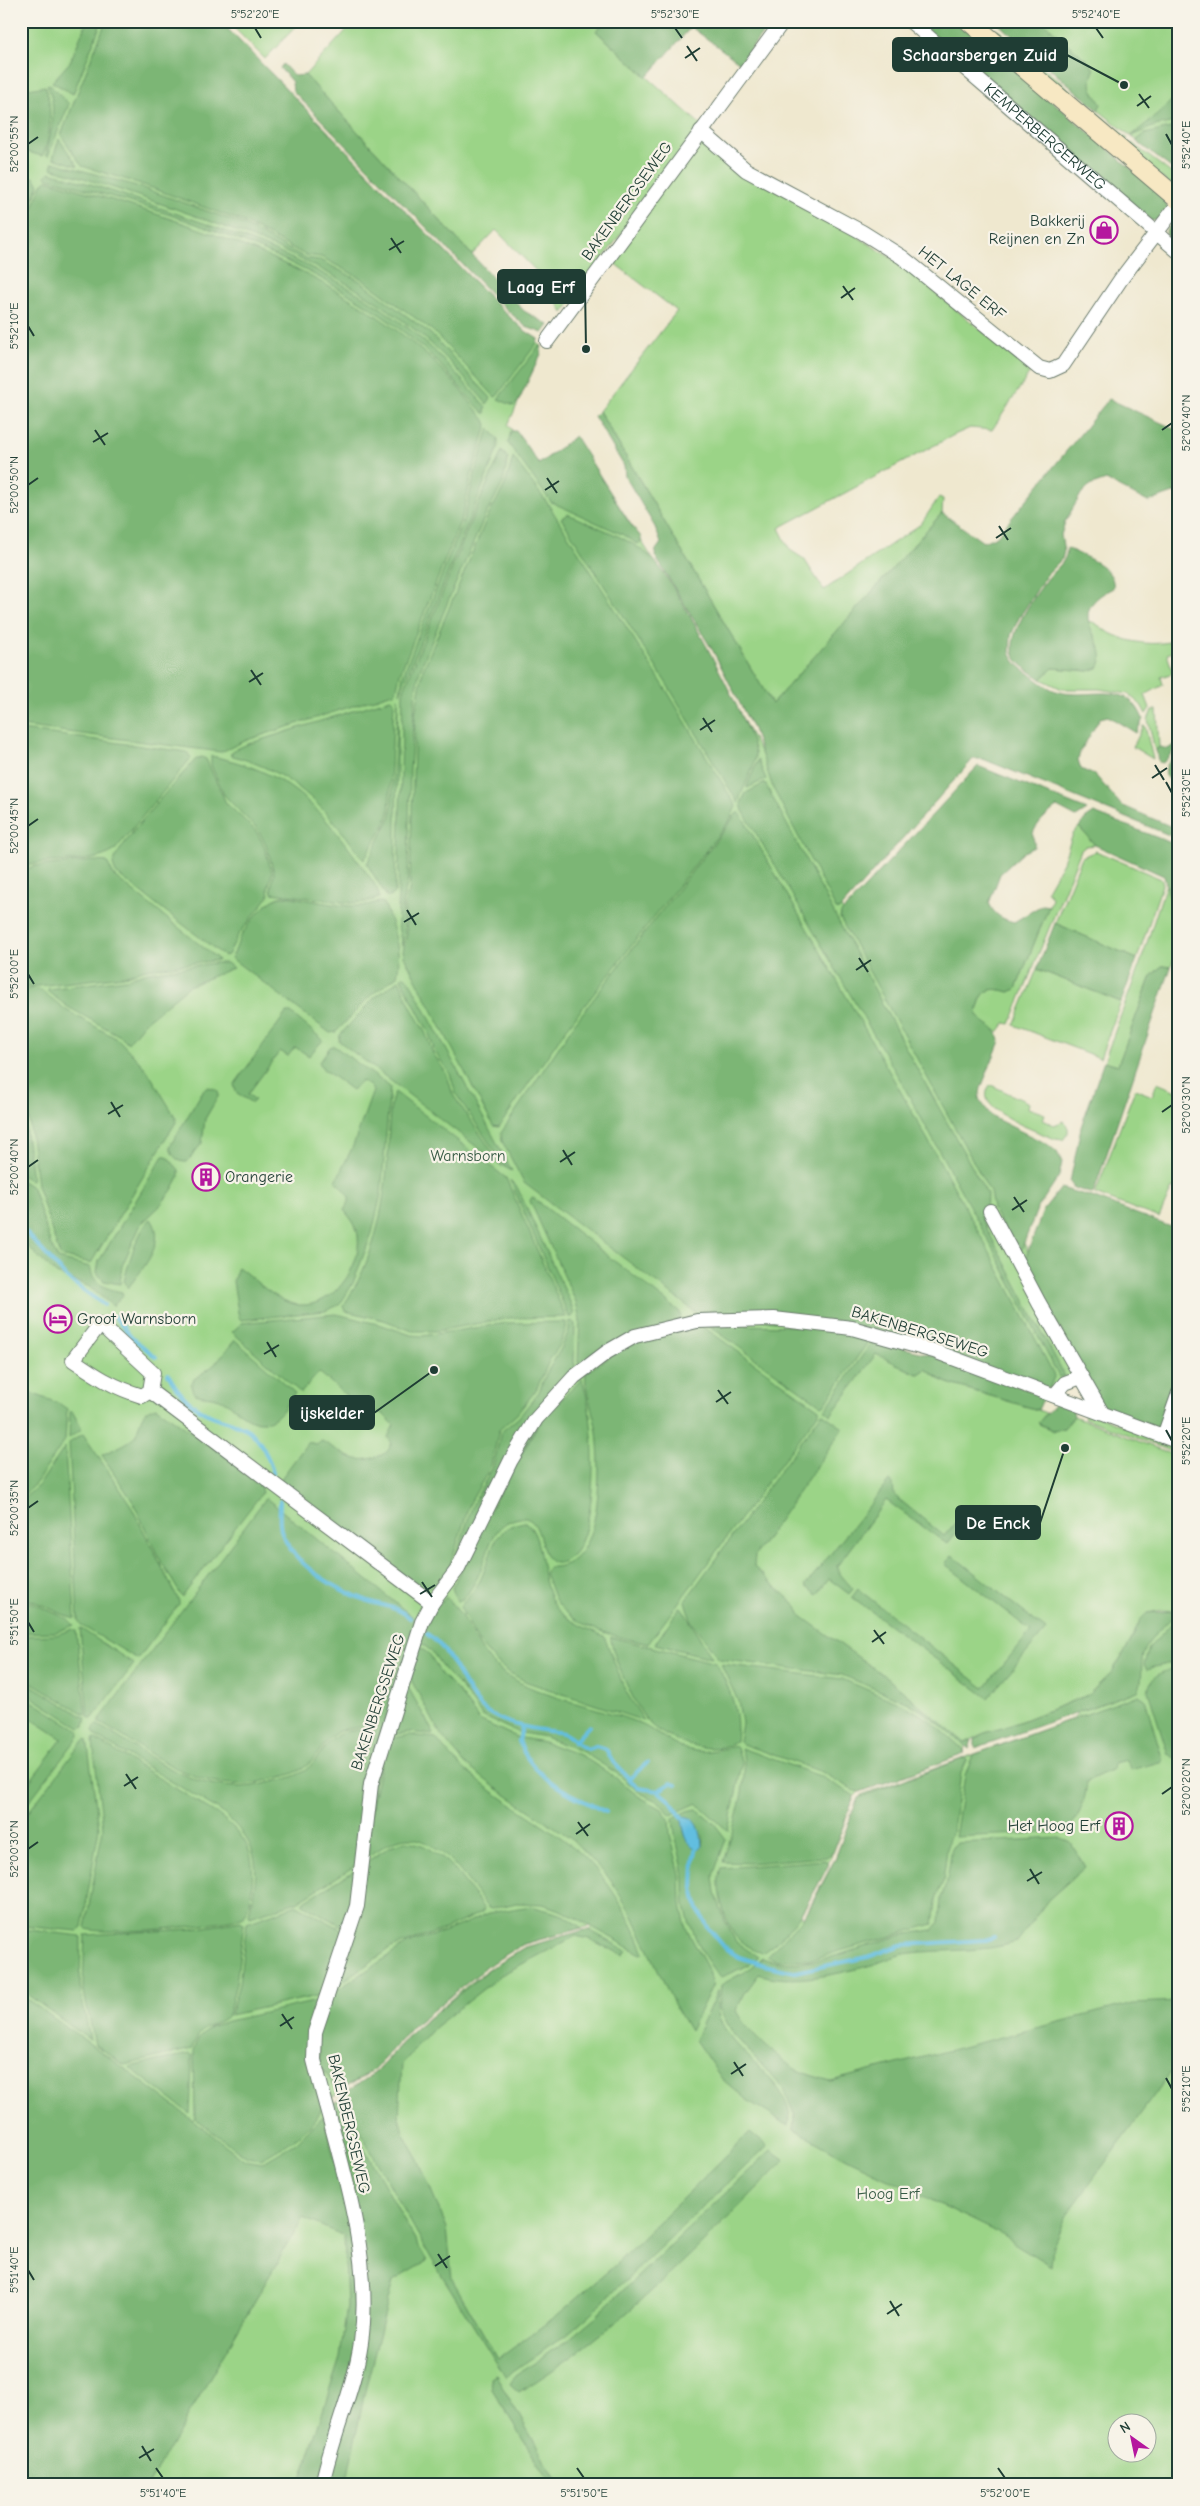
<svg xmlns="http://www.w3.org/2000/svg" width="1200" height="2506" viewBox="0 0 1200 2506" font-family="'Comic Neue',sans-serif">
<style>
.green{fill:#9bd487;stroke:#5d885e;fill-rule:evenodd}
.forest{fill:#7cb674;stroke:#4e7a54;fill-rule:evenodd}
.water{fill:#62bee0;stroke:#407e8a}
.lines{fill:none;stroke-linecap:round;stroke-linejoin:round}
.stream{stroke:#62bee0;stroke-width:4}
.street-casing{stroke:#68796a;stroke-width:16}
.secondary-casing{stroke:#68796a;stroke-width:21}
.street{stroke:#fff;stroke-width:14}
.secondary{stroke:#f7e8c3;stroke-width:19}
.ticks{fill:none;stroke:#1f3d34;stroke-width:2}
.labels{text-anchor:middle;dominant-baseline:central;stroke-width:4.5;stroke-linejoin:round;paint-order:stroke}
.street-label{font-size:16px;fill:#1f3d34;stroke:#f7f3e8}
.poi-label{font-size:16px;fill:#1f3d34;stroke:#f7f3e8;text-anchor:end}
.park-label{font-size:16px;fill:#385b45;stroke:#f7f3e8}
.leader{fill:none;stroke:#1f3d34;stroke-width:2}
.callout-dot{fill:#1f3d34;stroke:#f7f3e8;stroke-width:2}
.callout{fill:#1f3d34;stroke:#1f3d34;stroke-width:2}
.callout-label{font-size:18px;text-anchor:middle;font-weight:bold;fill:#fff}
.neatline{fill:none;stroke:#1f3d34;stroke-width:2}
.ticks-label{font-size:12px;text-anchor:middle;fill:#1f3d34}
</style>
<rect width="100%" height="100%" fill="#f7f3e8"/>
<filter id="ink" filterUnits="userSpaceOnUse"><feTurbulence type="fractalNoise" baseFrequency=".02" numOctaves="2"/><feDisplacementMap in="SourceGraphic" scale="10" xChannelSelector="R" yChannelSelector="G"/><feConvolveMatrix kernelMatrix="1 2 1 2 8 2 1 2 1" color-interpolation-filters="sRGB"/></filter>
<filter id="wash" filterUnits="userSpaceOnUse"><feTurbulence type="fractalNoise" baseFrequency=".0096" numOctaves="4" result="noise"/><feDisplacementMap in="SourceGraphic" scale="20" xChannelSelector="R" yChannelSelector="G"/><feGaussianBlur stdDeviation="1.12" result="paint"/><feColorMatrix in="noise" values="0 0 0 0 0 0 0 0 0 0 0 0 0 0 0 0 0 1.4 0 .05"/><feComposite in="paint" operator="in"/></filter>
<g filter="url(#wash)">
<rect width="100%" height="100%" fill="#efe8cf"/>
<path class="green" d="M21,21H220L503,311L524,331L538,339L537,343L542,346L540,354L508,425L539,464L575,437L674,592L776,781L870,673L947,749L971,761L841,907L1095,1374L1051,1388L980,1361L889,1334L875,1353L915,1373L919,1374L926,1369L941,1380L954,1385L1038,1410L1046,1413L1039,1424L1054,1431L1064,1428L1074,1416L1179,1457V2485H325C334,2437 354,2393 363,2345C377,2266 348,2185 330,2109L331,2105L376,2072L414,2030L469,1984L494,1966L526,1947L589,1931L591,1928L589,1926L524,1944L491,1962L411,2027L374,2069L323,2103L359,2253L363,2294L359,2342L319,2485H21ZM1162,1610L1174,1611L1072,1719L861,1795L835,1859L805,1916H800L828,1864L854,1797L860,1791L964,1754L965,1743L985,1733L1006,1727L1088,1695L1112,1672L1131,1641L1140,1620L1147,1613ZM1118,2424H1148V2454H1118Z
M227,21H301L265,59Z
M355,21H605L596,31L701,125L563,313L549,284L496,230L472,255L305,75Z
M995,21H1179V174L1098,110Z
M998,30L1128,139L1122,145L994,35Z
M704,140L898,262L1031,371L992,430L970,428L954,435L779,528L790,550L804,559L824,590L921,524L939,497L943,499L942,513L772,704L599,411L677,311L610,260L695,144Z
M1132,143L1179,179V192L1127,149Z
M1087,621C1095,621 1101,628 1108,632C1129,643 1154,647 1177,640L1179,650L1167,654L1173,673L1161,677L1163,685L1145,695L1150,708L1146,714L1141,705L1128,694L1099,689H1062L1041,679L1053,668L1089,671L1100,647Z
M1152,710H1157L1159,747L1155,751L1148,720Z
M1144,725L1145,726L1153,759L1133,747Z
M1079,827L1095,845L1086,846L1081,850L1010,1024L1005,1023L998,1032L981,1021L977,1015C980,992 987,985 1009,992L1016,989L1052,898L1047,890L1063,862L1073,834Z
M1096,851L1161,879L1163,882L1137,959L1055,923L1082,857Z
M1167,881L1179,935V947L1171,967L1162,966L1151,976L1118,1065L1104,1061L1141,961Z
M1037,969L1121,1002L1100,1058L1014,1025Z
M1157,1083L1179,1092V1191L1172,1188L1159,1218L1095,1194L1135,1089L1152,1096Z
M991,1085L1029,1103L1028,1108L1045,1114L1043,1120L1054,1125L1064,1121L1068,1128V1133L1063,1140L1055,1139C1040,1132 968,1109 991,1085Z
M1086,1411L1179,1447V1454L1084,1418Z"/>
<path class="forest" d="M87,21H102L73,94L52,82L70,62Z
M106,21H220L503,311L524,330L538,339L537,343L497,396L495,397L433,331L362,279L321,257L305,255L244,222L141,184L82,166L61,135Z
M605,21H772L740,63L691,27L647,77L596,31Z
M917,21H959L1164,197L1168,209L1162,219L1151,221Z
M1005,21H1042L1091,64L1094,70C1088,87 1092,89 1101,104L1098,110L1002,27Z
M283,64L294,76L305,75L524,311L549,325L543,333L526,327L506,309L293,91L292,82L280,68Z
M49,84L69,104L48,156L46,154C51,132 58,107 47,85Z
M21,86L34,88L45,86C52,102 52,141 42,156L21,150Z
M1179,93V121L1155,126L1131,136L1157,115Z
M1179,126V174L1136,141L1145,134Z
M59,139L78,166L53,158Z
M53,162L140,187L243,224L305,258L320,260L360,281L431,334L491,398L487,404C468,382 449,359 427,340C353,276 264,240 173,208C132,194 92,180 51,168Z
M49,172C91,183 131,198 172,212C262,243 354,279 426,343C448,363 467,386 486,407L485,414C463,394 446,368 423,348C318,257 179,215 47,178L46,176Z
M21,174L35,178L39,185L21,230Z
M47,180C178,220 315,259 421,350C445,370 465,396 485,420L487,425L472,473L463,514L400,674L396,692L247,740L221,752L21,726V239L42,184Z
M1179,216V247L1167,235L1166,231Z
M540,345L541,354L518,402L514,406L498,399Z
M1109,399L1179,431V491L1148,502L1106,480L1089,486L1081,494L1065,522L1061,535L1064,551L1062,559L1047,574L1019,618L1011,635L1010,652C1014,663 1021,668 1030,674C1039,681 1048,689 1059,692C1091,700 1127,678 1143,719L1136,733L1108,716L1100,718L1080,752L1078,760L1081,769L1096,776L1121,805L1179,830V839L983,759H973L839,910L836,909L773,788L753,729L713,651L655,556L656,550L661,543L655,527L625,476L624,466L594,416L599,411L772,704L942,513L983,542L997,536Z
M489,428L498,439V448L400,693L403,675L465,515L475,473Z
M511,431H516L539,464L575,436L628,521L641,537V542L637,544L626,536L551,502L508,443Z
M502,451L508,458L503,483L485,516L449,599L420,670L416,688L410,770L408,880L402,904L405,932L402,946L398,926V893L403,692L472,518Z
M513,457L548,504L667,691L736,806L730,820L563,1033L499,1127L493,1126L404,956L403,951L407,933L404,905L409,892L410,880L415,715L423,670L487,518L505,485Z
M568,514C595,527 629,537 652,558C673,578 751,725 755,753C757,764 741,791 738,803L670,689L561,518Z
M1067,548C1081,556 1117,566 1113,588C1057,616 1115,641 1098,668L1089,671L1053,668L1041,679C1033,673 1020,666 1015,657C1004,637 1037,592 1049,577C1057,567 1067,562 1067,548Z
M398,698L395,892L390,897H387L367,864L391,815Z
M390,699L394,701L389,814L384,826L364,860C356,850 349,839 340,829C308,790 280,769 230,755L234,750L248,744Z
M21,730L187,752L191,758L114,851C87,867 51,857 21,867Z
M1179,741V745L1163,763L1158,762L1156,749L1160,747L1168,749Z
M1179,751V785L1166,776C1163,765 1172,759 1179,751Z
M211,756C287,771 317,804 361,865C366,873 380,888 379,898L365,902L350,903L272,893L271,888L274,873L266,844L257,829L224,795L211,765Z
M201,757L206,759L226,803L256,831L264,845L272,873L268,888L269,896L238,935L228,955L224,956L116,873L113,865C114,848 180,777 195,760Z
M758,760L766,779L747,788V786Z
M978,766L1087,810L1076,817L1057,807C1050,811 1033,827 1033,835C1033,840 1035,842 1034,847L1024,852L1000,874L989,903C994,915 1002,919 1014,922L1042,905L1049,906L1016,989L1009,992C987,985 980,992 977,1015C984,1026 998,1026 1000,1041L981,1088L979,1099L992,1117L1047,1144L1057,1152L1062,1162L1059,1176L1037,1209L1019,1256L993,1209L990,1192L840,918L841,913Z
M765,783L910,1056L987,1194L986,1212L980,1216L1065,1376L1059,1377L999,1260L902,1083L743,811L741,803L746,793Z
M737,813H740C847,998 955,1181 1052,1371L1054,1377L1049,1389L876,1330L698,1314L524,1183L502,1141L501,1133L575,1023Z
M1094,813L1179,846V935L1164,876L1095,845L1079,827L1085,819Z
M94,861L107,862L114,876L219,960L146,969L124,976L21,988V871L35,866Z
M284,896C310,899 335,907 361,906C369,906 377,900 384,903C392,924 403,953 397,976L371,995L336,1032L330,1033L231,958C236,951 237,944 241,936C250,922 266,899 284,896Z
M1055,923L1137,959L1121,1002L1037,969Z
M215,963H227L233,968L189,986L145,1022L128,1043L122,1037L68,1007L48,992V989L126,979L148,972Z
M1162,966L1171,967L1093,1194L1074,1188L1070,1182L1081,1127L1104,1061L1118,1065L1151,976Z
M405,976L409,980L512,1171L506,1168L456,1094L450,1074L435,1052L428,1031L403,983L401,978Z
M399,980L411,1007L425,1032L433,1053L447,1075L453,1095L503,1167L339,1041L340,1035L374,998Z
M34,988L41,990L66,1010L119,1040L147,1070L176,1118V1122L91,1263L60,1256L37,1185L22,1062L21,991Z
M286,1013H291L323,1040L309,1056L295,1047L288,1056L280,1051L248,1094L255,1100L252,1103L237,1093L234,1085Z
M334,1046L390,1087L381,1194L372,1233L353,1283L344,1298L339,1305L325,1311L241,1320L239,1318L233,1281L238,1267C256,1280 277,1303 300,1305C333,1307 362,1267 358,1236C357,1225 350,1218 344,1210L349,1202V1196L336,1181L353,1146L373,1091L370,1086L362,1081L352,1090L323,1069L319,1062L330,1047Z
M209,1087L217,1090L219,1095L205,1119L202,1143L187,1162C178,1163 171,1155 170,1146L204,1089Z
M395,1092L506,1178L566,1317L507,1318L437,1331H412L384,1320L345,1311L343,1306C374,1262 384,1209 388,1156C389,1142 388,1102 395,1092Z
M21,1093L32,1179L30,1180L21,1175Z
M163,1156H167L179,1170V1177L172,1190L159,1207L141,1224L122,1266L120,1284L104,1281L97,1273L99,1261Z
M21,1180L33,1188L51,1245L58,1259L90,1267C93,1284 106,1289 122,1292L123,1295L113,1306L88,1286L56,1274L21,1240Z
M510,1180L517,1187L571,1304L574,1314L572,1317H569Z
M1061,1188L1092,1197L1179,1230V1377L1163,1424L1159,1429L1103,1408L1024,1262L1043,1211Z
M532,1197L680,1312L681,1320L581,1367L578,1361L580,1320L576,1302L530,1201Z
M151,1219C168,1242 142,1269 128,1288L124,1282C127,1267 139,1227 151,1219Z
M336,1314L382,1325L411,1335L422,1336L507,1323L566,1322V1329L560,1345L550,1359L536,1390L517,1414L499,1430L491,1466L470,1503L448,1572C440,1584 430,1589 416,1587L282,1486L280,1480L308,1442L316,1444L322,1441C341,1452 354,1465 376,1457C386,1453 389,1453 391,1442L388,1437L394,1425L382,1413L364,1411L319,1372L301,1393L232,1332L242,1323L250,1322Z
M572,1321L575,1324L574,1362L576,1370L569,1375L452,1568L473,1504L493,1467L501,1432L519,1417L539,1392L546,1374L562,1347L569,1330V1322Z
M708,1325L812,1326L870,1339L824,1405L822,1406Z
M702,1326L819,1409V1412L648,1644C617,1636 573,1629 555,1599C551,1591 549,1582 545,1573L549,1567C604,1571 601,1469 597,1432C595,1416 583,1387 586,1372L636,1340Z
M235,1340L295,1393C286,1405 278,1422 262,1422C248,1423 237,1408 225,1402C218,1397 211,1397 203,1396C195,1395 192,1393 191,1385L194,1379L214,1365Z
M873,1340L931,1355L1042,1395L1043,1399L1038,1410L954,1385L941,1380L926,1369L919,1374L915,1373L876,1354L831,1415L825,1410Z
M582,1379C596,1418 599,1513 577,1550C574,1555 568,1559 563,1562C533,1573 550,1508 515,1519C490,1526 488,1555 479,1574C475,1583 469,1592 463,1600L457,1601L452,1588L487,1515L539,1421Z
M21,1389L60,1404L67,1409L65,1440L36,1483L21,1497Z
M1056,1403L1072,1406L1074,1416L1064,1428L1054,1431L1038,1423Z
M156,1407L253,1476L259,1482L262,1493L182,1597L158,1556L133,1502L102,1455C111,1450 123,1446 131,1440C143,1430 135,1412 156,1407Z
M72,1411L82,1429L69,1438L70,1412Z
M822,1413L843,1428L755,1555L754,1567L797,1606L801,1616L886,1677L965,1743L972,1740L969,1749L932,1718L909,1703L842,1675L719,1659L691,1621L685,1601Z
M83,1434L130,1504L179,1601V1604L138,1659L82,1626L78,1620L69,1443Z
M65,1447L75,1618L74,1619L21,1596V1501L39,1485Z
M889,1481L893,1484L894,1495L944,1536L956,1522L962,1526L947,1544L886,1500L837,1566L840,1574L853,1589L849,1594L829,1579L817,1595L805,1586Z
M266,1498L419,1622L407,1658L391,1675L368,1723C358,1731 346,1726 336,1733C322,1743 316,1761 302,1769C292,1775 281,1777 269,1780C198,1798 156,1753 98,1722Z
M524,1522C546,1531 537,1591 560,1612C572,1623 590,1630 604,1636L625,1690L644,1721L527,1682L510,1673L498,1664L479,1643L460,1607C469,1597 478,1587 483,1574C493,1549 493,1528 524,1522Z
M952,1555L1046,1630L988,1698L852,1597L858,1589L984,1688L1031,1631L945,1564Z
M446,1597C468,1617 474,1648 497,1668C534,1698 592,1704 636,1722C653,1729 668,1742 686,1749C703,1754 719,1750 735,1746L737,1748L742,1764L728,1831L697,1803L671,1815L658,1801L640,1793L618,1774L583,1752L545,1737L517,1732L482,1716L461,1687L445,1671L433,1653L418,1640L431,1614Z
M21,1598L68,1619L74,1625L56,1632L21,1633Z
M1179,1606V1611C1166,1624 1148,1638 1143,1655C1140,1667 1144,1681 1138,1691L975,1748V1739L985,1733L1006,1727L1088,1695L1112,1672L1131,1641L1140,1620L1147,1613L1174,1611Z
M680,1607L682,1608L712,1658L655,1644Z
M1179,1615V1661L1147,1669L1144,1665L1149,1648Z
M80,1628L134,1664L92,1719L88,1717Z
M72,1629L76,1631L86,1715L21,1676V1636L56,1635Z
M611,1637L716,1663C730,1689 740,1711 736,1741C715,1758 668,1741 650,1724C638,1713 610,1653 611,1637Z
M416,1644L430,1655L441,1674L457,1690L479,1720L516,1737L544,1742L582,1756L616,1778L638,1796L662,1809L669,1819L670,1834L680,1874L681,1904L686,1928L709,1971L713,1984L690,2031L674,2004L632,1914L609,1878L571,1838L496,1788L465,1764L441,1735L410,1678Z
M405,1663L358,1864L297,1902L250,1917L249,1914C261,1864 260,1844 219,1810L97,1737L93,1731L96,1724C153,1756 198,1800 268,1783C280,1780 293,1778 304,1771C318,1762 323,1744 338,1735C348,1728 360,1733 370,1725L393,1677Z
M721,1664L842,1679L906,1706L931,1721L964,1750V1754L860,1792L855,1791L822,1772L742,1744L739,1741L742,1723L738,1701Z
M1179,1667V1760H1177L1168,1754L1148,1691C1151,1674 1164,1671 1179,1667Z
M21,1679L86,1718L84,1726L80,1728L21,1690Z
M408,1687L434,1734L433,1735L410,1732L390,1735Z
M21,1694L79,1731V1736L21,1812V1793L62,1739L21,1712Z
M1139,1695L1145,1699L1163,1761L1131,1770L1126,1760L1114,1763L1113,1769L1087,1781C1086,1798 1079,1823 1063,1832L955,1837L965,1775L973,1755Z
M410,1735L436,1738C470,1785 522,1808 567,1842C602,1868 629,1912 644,1953L641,1954L565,1912L543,1904L516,1903L491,1909L487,1907C469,1883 441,1837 407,1838C393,1839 380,1849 368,1856L374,1784L388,1739Z
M94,1738L217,1814C246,1836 255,1850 252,1886C251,1896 249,1908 244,1917C229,1925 96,1937 85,1928L103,1828L93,1742Z
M87,1739L99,1828L82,1928L78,1931L21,1926V1822L82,1742Z
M741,1748L820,1776L853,1795L854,1797L833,1853L826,1857L750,1863L723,1862C732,1832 752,1777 741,1748Z
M965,1758L967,1760L961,1773L953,1830L948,1841L943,1882L937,1895L933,1924L809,1960H776L767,1956L801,1921L813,1903L835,1859L858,1798Z
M697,1809L713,1822L726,1839L713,1876L715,1892L726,1923L736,1942L758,1957L749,1965L721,1977C706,1966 688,1924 685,1906C683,1894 685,1882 683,1871C680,1853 674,1836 673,1818L687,1811ZM681,1816L703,1836L702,1846C682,1840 685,1835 681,1816Z
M1061,1838L1071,1843L1085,1867L1048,1900L1017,1942C982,1953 947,1949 911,1953C899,1954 886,1960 875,1964C844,1973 790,1986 759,1974L745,1993L736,2010C743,2028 780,2060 797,2070C808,2075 820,2078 831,2081L1133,2003L1179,2001V2061L1065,2218L1053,2245L1051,2266L993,2230L849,2160L794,2130L795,2117L784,2089L734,2035L722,2014L719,2008L721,1985L751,1968L762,1958C807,1973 855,1948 898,1936C909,1933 921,1932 932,1930L939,1922L941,1898L947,1882L952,1847L957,1843Z
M405,1841C442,1844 464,1882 484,1909L482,1912L448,1928L391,1948L336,1986L366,1862L391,1846Z
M825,1860L829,1864C811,1898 795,1931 762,1953C754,1949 744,1945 738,1939C725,1925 714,1886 721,1868Z
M359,1868L346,1928L303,1904V1902Z
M297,1905L345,1931L321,1995L230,2015L239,1984L247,1923Z
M531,1906L563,1915L582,1928L524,1944L492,1963L412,2027L374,2070L338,2091L320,2065L317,2033L331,1994L407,1944L449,1930L489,1913Z
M241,1921L244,1924L236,1983L228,2016C211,2029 201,2023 192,2049L124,2065L95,2045L83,1987L85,1935L192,1929Z
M21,1929L81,1936L80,1987L90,2040L21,1990Z
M584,1930H589L627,1951L623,1955L589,1939L576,1936L501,1975L435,2027L402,2064L399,2117L403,2133L418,2159L447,2228L452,2279L498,2359L556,2316L614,2266L750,2132L767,2146L591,2313L566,2335L513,2371L506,2378L431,2258L341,2098L342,2095L376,2072L414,2030L494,1966L526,1947Z
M718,1989C719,1996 716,2002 717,2008C723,2052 798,2082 789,2126L747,2100L722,2079L695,2040Z
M21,1995L124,2068L245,2160L262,2163L296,2143L323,2116L359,2253V2342L320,2485H299L340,2358L347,2305L344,2236L303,2218L148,2485H21Z
M322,2000L312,2032L323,2104C316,2130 284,2146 261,2159L247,2157L195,2119L194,2051L198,2039L210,2027L228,2021Z
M189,2054L192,2055V2063L190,2114L129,2067Z
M337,2100L427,2261L393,2281L364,2395L346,2485H324L367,2294L331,2104Z
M771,2150L785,2160C702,2244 621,2330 519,2392L510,2384L516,2375L569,2339L594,2318Z
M496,2375L559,2485H551L492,2389L491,2378Z"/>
<path class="water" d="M681,1816C699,1816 701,1832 702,1846L698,1849C684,1845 684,1828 681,1816Z"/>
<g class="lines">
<path class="stream" d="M21,1227L68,1279L104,1305
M114,1316L131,1337L156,1357
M168,1374C178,1393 192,1408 212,1416C224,1421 237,1423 248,1430C260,1438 270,1460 273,1473
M280,1501C280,1512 278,1528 284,1538C299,1569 338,1590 368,1601C383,1606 399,1607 410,1618
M427,1634C453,1651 459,1683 479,1705C494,1721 521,1727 542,1730C549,1732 559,1731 565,1734C573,1738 578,1745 587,1749L596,1746L606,1749L613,1762L638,1788L658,1791L670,1801L684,1820
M522,1727L519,1741C532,1779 573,1796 606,1812
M574,1742L589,1726
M629,1779L647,1763
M658,1791L671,1783L676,1785
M697,1845L694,1861L693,1888L698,1910L710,1930L726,1949L739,1957L764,1965L795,1972L868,1957L901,1945L985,1940L994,1937"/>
</g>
</g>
<g filter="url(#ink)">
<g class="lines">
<g class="street-casing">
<g id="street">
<path id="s1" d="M910,21L1179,252"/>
<path d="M701,131L746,170L862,232L902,257L1039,368L1050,371L1063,365L1121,279L1179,203"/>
<path d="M547,341L783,21"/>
<path d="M990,1211L1039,1303L1101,1411"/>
<path d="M100,1324L153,1373L150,1391L142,1396C113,1387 98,1377 73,1360Z"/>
<path d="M150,1391L432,1603"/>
<path d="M1055,1395L1065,1383L1081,1377"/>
<path d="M1164,1436L1179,1393"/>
<path d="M322,2485C332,2436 354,2391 361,2342C374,2252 336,2148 314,2060L315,2032L357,1906L371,1784L422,1622L432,1603L457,1570L511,1460L536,1419L574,1377L607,1352L635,1336L697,1321L774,1319L852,1328L934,1351L1179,1442"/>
</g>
</g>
<g class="secondary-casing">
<path id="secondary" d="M969,21L1179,200"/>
</g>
<use href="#street" class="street"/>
<use href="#secondary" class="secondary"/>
</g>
</g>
<path class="ticks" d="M255,28L261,38M675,28L682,38M1096,28L1103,38M687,46L697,61M685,58L700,48M1139,94L1149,108M1137,106L1151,96M1166,134L1172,145M28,144L38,137M391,238L401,253M389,250L404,241M843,286L853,300M841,298L855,288M28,326L34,336M95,430L105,445M1162,430L1172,423M93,442L108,433M547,478L557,493M28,485L38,478M545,490L559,481M999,526L1008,540M996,538L1011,528M251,670L261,685M249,682L263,673M703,718L712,732M700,730L715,720M1155,765L1164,780M1152,778L1167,768M1166,782L1172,793M28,826L38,819M407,910L416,925M404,922L419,913M859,958L868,972M856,970L871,960M28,974L34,984M111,1102L120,1117M1162,1112L1172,1105M108,1114L123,1105M563,1150L572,1165M560,1162L575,1152M28,1167L38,1160M1014,1197L1024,1212M1012,1210L1027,1200M267,1342L276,1357M264,1354L279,1345M718,1390L728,1404M716,1402L731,1392M1166,1430L1172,1441M28,1508L38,1501M422,1582L432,1597M420,1594L435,1585M28,1622L34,1632M874,1630L884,1644M872,1642L886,1632M126,1774L136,1789M124,1786L138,1777M1162,1794L1172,1787M578,1822L588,1836M576,1834L590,1824M28,1849L38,1842M1030,1869L1039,1884M1027,1881L1042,1872M282,2014L292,2029M280,2026L294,2017M734,2062L743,2076M731,2074L746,2064M1166,2078L1172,2089M438,2254L447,2268M435,2266L450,2256M28,2270L34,2280M890,2301L899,2316M887,2314L902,2304M142,2446L151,2461M139,2458L154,2449M156,2468L163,2478M577,2468L584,2478M998,2468L1005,2478"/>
<defs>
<g id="shop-ring" transform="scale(1.4375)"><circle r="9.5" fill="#f7f3e8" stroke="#b5179e" stroke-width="1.5"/><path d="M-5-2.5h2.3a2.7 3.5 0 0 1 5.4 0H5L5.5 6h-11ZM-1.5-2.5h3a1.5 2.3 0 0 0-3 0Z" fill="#b5179e"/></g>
<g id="building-ring" transform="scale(1.4375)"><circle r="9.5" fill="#f7f3e8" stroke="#b5179e" stroke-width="1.5"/><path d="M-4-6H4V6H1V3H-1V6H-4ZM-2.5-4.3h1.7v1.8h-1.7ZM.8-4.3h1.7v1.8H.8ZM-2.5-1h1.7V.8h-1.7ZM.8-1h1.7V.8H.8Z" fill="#b5179e"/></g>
<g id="hotel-ring" transform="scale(1.4375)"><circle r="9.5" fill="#f7f3e8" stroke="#b5179e" stroke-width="1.5"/><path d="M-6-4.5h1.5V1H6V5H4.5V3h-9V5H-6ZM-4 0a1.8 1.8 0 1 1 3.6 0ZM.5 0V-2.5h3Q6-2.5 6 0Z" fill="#b5179e"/></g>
</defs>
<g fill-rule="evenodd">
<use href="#shop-ring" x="1104" y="230"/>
<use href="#building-ring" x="206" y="1177"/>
<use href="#hotel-ring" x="58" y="1319"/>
<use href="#building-ring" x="1119" y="1826"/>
</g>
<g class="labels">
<g class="street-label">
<text stroke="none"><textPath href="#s1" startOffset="178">KEMPERBERGERWEG</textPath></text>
<text transform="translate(627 201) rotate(-54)">BAKENBERGSEWEG</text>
<text transform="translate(962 283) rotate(39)">HET LAGE ERF</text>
<text transform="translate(920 1332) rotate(17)">BAKENBERGSEWEG</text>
<text transform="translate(378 1702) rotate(-72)">BAKENBERGSEWEG</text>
<text transform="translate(349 2124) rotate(77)">BAKENBERGSEWEG</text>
</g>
<g class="poi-label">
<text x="1085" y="221">Bakkerij<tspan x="1085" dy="18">Reijnen en Zn</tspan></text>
<text x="225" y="1177" text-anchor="start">Orangerie</text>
<text x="77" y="1319" text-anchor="start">Groot Warnsborn</text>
<text x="1100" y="1826">Het Hoog Erf</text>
</g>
<g class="park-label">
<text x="468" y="1156">Warnsborn</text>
<text x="888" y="2194">Hoog Erf</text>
</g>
</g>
<path class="leader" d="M1124 85L1067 55M586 349L585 286M434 1370L374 1413M1065 1448L1040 1523"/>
<g class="callout-dot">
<circle cx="1124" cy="85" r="5"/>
<circle cx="586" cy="349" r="5"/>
<circle cx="434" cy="1370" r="5"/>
<circle cx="1065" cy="1448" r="5"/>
</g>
<g class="callout">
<rect x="893" y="38" width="174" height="33" rx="5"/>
<rect x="498" y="270" width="87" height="33" rx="5"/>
<rect x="290" y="1396" width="84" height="33" rx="5"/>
<rect x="956" y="1506" width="84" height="33" rx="5"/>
</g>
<g class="callout-label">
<text x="980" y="61">Schaarsbergen Zuid</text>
<text x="541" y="293">Laag Erf</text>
<text x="332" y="1419">ijskelder</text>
<text x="998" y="1529">De Enck</text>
</g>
<rect width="1200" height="2506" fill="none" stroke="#f7f3e8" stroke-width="55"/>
<g transform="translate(1132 2438) rotate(327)"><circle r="24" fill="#f7f3e8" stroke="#a1aaa0"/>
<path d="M0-4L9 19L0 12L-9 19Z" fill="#b5179e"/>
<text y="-8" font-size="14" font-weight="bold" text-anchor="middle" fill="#1f3d34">N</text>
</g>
<rect x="28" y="28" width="1144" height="2450" class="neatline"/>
<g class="ticks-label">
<text x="255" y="18">5°52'20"E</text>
<text x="675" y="18">5°52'30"E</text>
<text x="1096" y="18">5°52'40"E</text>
<text transform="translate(14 144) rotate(-90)" y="4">52°00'55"N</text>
<text transform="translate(1186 145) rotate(-90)" y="4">5°52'40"E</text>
<text transform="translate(14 326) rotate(-90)" y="4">5°52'10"E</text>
<text transform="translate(1186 423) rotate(-90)" y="4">52°00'40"N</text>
<text transform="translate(14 485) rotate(-90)" y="4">52°00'50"N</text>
<text transform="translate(1186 793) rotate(-90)" y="4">5°52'30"E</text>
<text transform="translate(14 826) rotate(-90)" y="4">52°00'45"N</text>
<text transform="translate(14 974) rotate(-90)" y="4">5°52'00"E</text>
<text transform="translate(1186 1105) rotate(-90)" y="4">52°00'30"N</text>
<text transform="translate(14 1167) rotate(-90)" y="4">52°00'40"N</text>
<text transform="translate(1186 1441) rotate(-90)" y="4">5°52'20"E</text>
<text transform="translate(14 1508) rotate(-90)" y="4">52°00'35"N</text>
<text transform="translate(14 1622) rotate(-90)" y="4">5°51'50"E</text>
<text transform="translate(1186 1787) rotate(-90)" y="4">52°00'20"N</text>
<text transform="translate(14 1849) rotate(-90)" y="4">52°00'30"N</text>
<text transform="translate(1186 2089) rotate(-90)" y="4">5°52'10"E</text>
<text transform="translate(14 2270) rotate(-90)" y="4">5°51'40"E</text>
<text x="163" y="2497">5°51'40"E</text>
<text x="584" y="2497">5°51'50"E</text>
<text x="1005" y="2497">5°52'00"E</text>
</g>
</svg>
